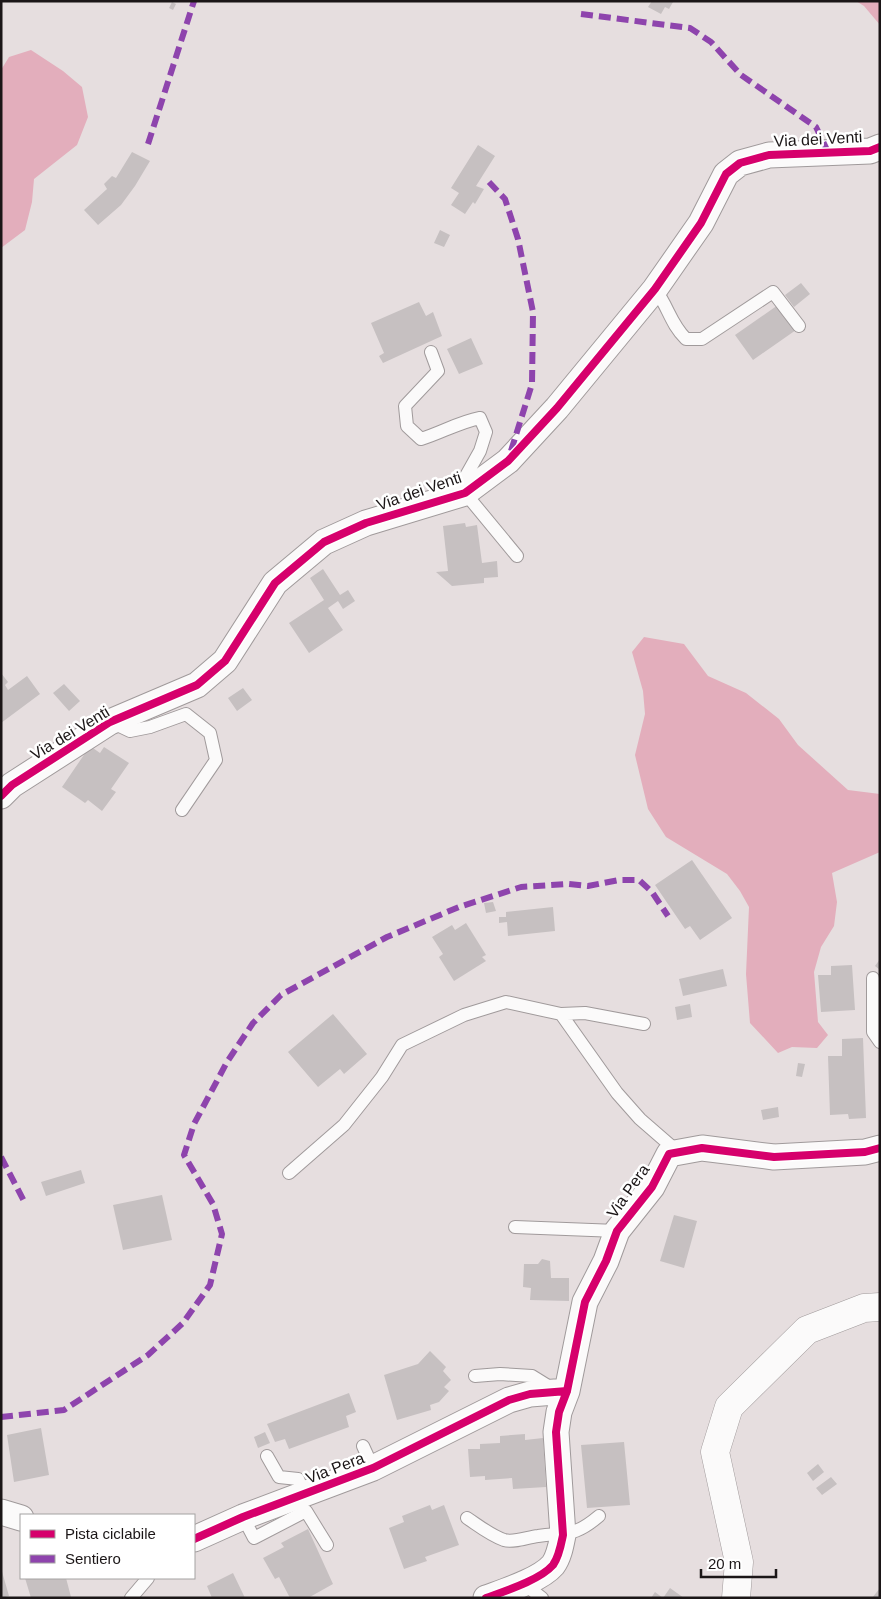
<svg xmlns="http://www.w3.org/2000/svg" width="881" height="1599" viewBox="0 0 881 1599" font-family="Helvetica,sans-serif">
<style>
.forest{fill:#e3aebc}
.building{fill:#c6c0c1}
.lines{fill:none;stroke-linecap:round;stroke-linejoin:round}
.lane-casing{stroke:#a09a9b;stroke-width:14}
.street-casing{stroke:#a09a9b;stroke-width:27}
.secondary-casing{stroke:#a09a9b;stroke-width:29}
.lane{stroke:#fbfafa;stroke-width:12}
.street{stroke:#fbfafa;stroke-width:25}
.secondary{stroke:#fbfafa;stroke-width:28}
.quiet{stroke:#8e44ad;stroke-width:6;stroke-dasharray:12 6;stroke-linecap:butt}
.cycleway-casing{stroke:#fff;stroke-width:11}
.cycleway{stroke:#d6006c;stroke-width:8}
.labels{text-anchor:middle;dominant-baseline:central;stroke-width:5;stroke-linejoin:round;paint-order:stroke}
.street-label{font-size:16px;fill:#1b1617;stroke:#fff}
</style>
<rect width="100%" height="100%" fill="#e6dedf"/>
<path class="forest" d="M856,1H880V25L864,6Z
M31,50L63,71L82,87L88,117L77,145L34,179L32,202L25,230L1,248V70L9,57Z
M644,637L684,644L708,676L746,693L779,719L798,745L848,790L880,794V852L832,873L837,902L834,926L821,947L814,972L818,1022L828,1035L817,1048L792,1047L778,1053L750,1023L746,974L749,907L740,891L727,874L666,837L648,809L635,755L645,714L643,691L632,652Z"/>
<path class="building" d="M652,1H671L673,2L669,9L665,7L661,14L648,7Z
M172,2L176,4L173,10L169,8Z
M478,145L495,156L476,186L484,189L475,204L473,202L465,214L451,205L459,193L451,188Z
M132,152L150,161L135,186L121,205L98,225L84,210L107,189L104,184L112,176L116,178Z
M440,230L450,235L444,247L434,243Z
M801,283L810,294L794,307L785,295Z
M419,302L426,316L433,312L442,336L383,363L379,356L384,353L371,323Z
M778,305L796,330L753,360L735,335Z
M471,338L483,364L459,374L447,349Z
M465,523L466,527L477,525L482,563L497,561L498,577L484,578V583L452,586L436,572L448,571L443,526Z
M323,569L340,595L348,590L355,601L343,609L338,601L328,608L343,630L309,653L289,623L324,600L310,578Z
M1,673L8,682L5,685L8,690L27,676L40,694L1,723Z
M64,684L80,701L69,711L53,693Z
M243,688L252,700L237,711L228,698Z
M90,746L100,753L104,747L129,763L111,789L116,792L102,811L88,800L85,803L62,787Z
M692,860L732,918L700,940L690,926L685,929L655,885Z
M493,902L496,911L486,913L484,903Z
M553,907L555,931L508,936L507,922L499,923V917H506V912Z
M466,923L486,955L482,957L486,961L454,981L439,957L443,954L432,937L452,925L455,930Z
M880,959V970L875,966Z
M852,965L855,1010L821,1012L818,975H831V966Z
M723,969L727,986L683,996L679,979Z
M690,1004L692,1017L677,1020L675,1007Z
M333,1014L367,1054L344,1074L340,1069L318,1087L288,1052Z
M863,1038L866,1118L849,1119L848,1114L830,1115L828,1056H842V1039Z
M798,1063L805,1064L802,1077L796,1076Z
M778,1107L779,1117L763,1120L761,1110Z
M81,1170L85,1183L46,1196L41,1182Z
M162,1195L172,1240L123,1250L113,1205Z
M674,1215L697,1221L684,1268L660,1261Z
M542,1259L550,1261L551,1278H569V1301L530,1300L531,1288L523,1287L524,1264H538Z
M430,1351L446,1367L443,1371L451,1380L444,1387L449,1391L439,1402L430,1405L431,1410L397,1420L384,1375L418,1364Z
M349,1393L356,1412L346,1416L349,1427L289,1449L285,1439L275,1442L267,1424Z
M41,1428L49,1475L14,1482L7,1435Z
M265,1432L270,1443L258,1448L254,1437Z
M525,1434V1440L543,1438L546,1487L513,1489L512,1478L485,1480V1476L470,1477L468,1449H480V1444L500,1443V1436Z
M624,1442L630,1505L587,1508L581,1445Z
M818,1464L824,1472L813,1481L807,1473Z
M831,1477L837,1484L822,1495L816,1488Z
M430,1505L432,1510L444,1505L459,1545L425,1557L427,1561L404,1569L389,1528L404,1522L402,1516Z
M308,1529L333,1584L308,1598H290L279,1577L275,1579L263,1558L284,1547L281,1543Z
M1,1568L9,1596L2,1598H1Z
M233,1573L245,1598H212L207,1586Z
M25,1578H66L71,1597L31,1598Z
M670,1588L684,1598H663Z
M880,1588V1598H872Z
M655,1592L663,1598H651Z"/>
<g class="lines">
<g class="lane-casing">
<path id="lane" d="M655,289C669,308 670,323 686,339H702L773,292L799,326
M431,352L438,371L405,406L407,426L421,439C441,433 459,422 480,418L486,432L480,451L462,483L465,493L517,556
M111,722L130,731L150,727L186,714L210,733L216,760L182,810
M873,978V1032L880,1042
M561,1014L585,1013L644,1024
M289,1173L344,1125L382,1077L402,1045L464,1015L506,1002L561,1014L617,1093L640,1119L678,1152
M515,1227L617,1231
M475,1376L500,1374L532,1376L553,1389
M363,1446L373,1468
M267,1456L279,1477L298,1479L305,1495
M243,1517L254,1538L306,1511L327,1545
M467,1518C479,1526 490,1535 504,1540C514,1543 528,1537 538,1536C568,1532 574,1537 599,1516
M524,1584L542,1598
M131,1598L148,1578"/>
</g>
<g class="street-casing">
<path id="street" d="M1,796L12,785L110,722L197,685L225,661L275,583L324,542L366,523L465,493L508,461L557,408L655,289L701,223L726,174L740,163L769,155L870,151L880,147
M1,1512L21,1518
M194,1539L243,1517L373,1468L509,1400L530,1394L567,1391
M486,1598C505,1591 540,1580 553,1565C559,1557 561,1545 563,1535L556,1432L559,1412L567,1391L585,1302L606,1261L617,1231L652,1187L669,1154L702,1148L774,1157L865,1152L880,1148"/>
</g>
<g class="secondary-casing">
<path id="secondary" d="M736,1598L739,1562L715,1452L729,1407L807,1330L864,1308L880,1307"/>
</g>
<use href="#lane" class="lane"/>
<use href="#street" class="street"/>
<use href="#secondary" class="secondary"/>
<path class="quiet" d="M581,14L690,28L711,42L741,75L816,127L828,152
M148,144L194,1
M489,182L505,199L518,239L533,312L532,384L510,454
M1,1157L25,1203
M1,1417L64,1410L148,1355L183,1323L210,1285L222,1234L213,1204L184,1155L194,1124L227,1062L253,1023L281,995L387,937L459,907L521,887L569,884L588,886L619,880H639L652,892L668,916"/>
<g class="cycleway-casing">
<path id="cycleway" d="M1,796L12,785L110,722L197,685L225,661L275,583L324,542L366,523L465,493L508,461L557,408L655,289L701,223L726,174L740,163L769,155L870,151L880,147
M194,1539L243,1517L373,1468L509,1400L530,1394L567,1391
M486,1598C505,1591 540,1580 553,1565C559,1557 561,1545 563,1535L556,1432L559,1412L567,1391L585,1302L606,1261L617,1231L652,1187L669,1154L702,1148L774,1157L865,1152L880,1148"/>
</g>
<use href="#cycleway" class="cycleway"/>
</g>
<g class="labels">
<g class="street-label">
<text transform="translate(818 139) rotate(-3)">Via dei Venti</text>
<text transform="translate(419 491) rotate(-19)">Via dei Venti</text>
<text transform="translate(70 733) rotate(-31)">Via dei Venti</text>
<text transform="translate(628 1191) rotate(-55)">Via Pera</text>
<text transform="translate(335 1468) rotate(-21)">Via Pera</text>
</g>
</g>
<rect width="881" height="1599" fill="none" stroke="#1b1617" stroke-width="5"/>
<rect x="20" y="1514" width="175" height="65" fill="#ffffff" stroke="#a4a2a2"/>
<rect x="30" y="1530" width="25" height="8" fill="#d6006c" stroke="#a4a2a2"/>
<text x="65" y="1539" font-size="15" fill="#1b1617">Pista ciclabile</text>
<rect x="30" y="1555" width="25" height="8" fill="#8e44ad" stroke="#a4a2a2"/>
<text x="65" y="1564" font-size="15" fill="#1b1617">Sentiero</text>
<path d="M701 1569v8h75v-8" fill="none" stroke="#1b1617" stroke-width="2.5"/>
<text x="708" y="1569" font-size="15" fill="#1b1617" stroke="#ffffff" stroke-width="4" paint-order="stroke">20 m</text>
</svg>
